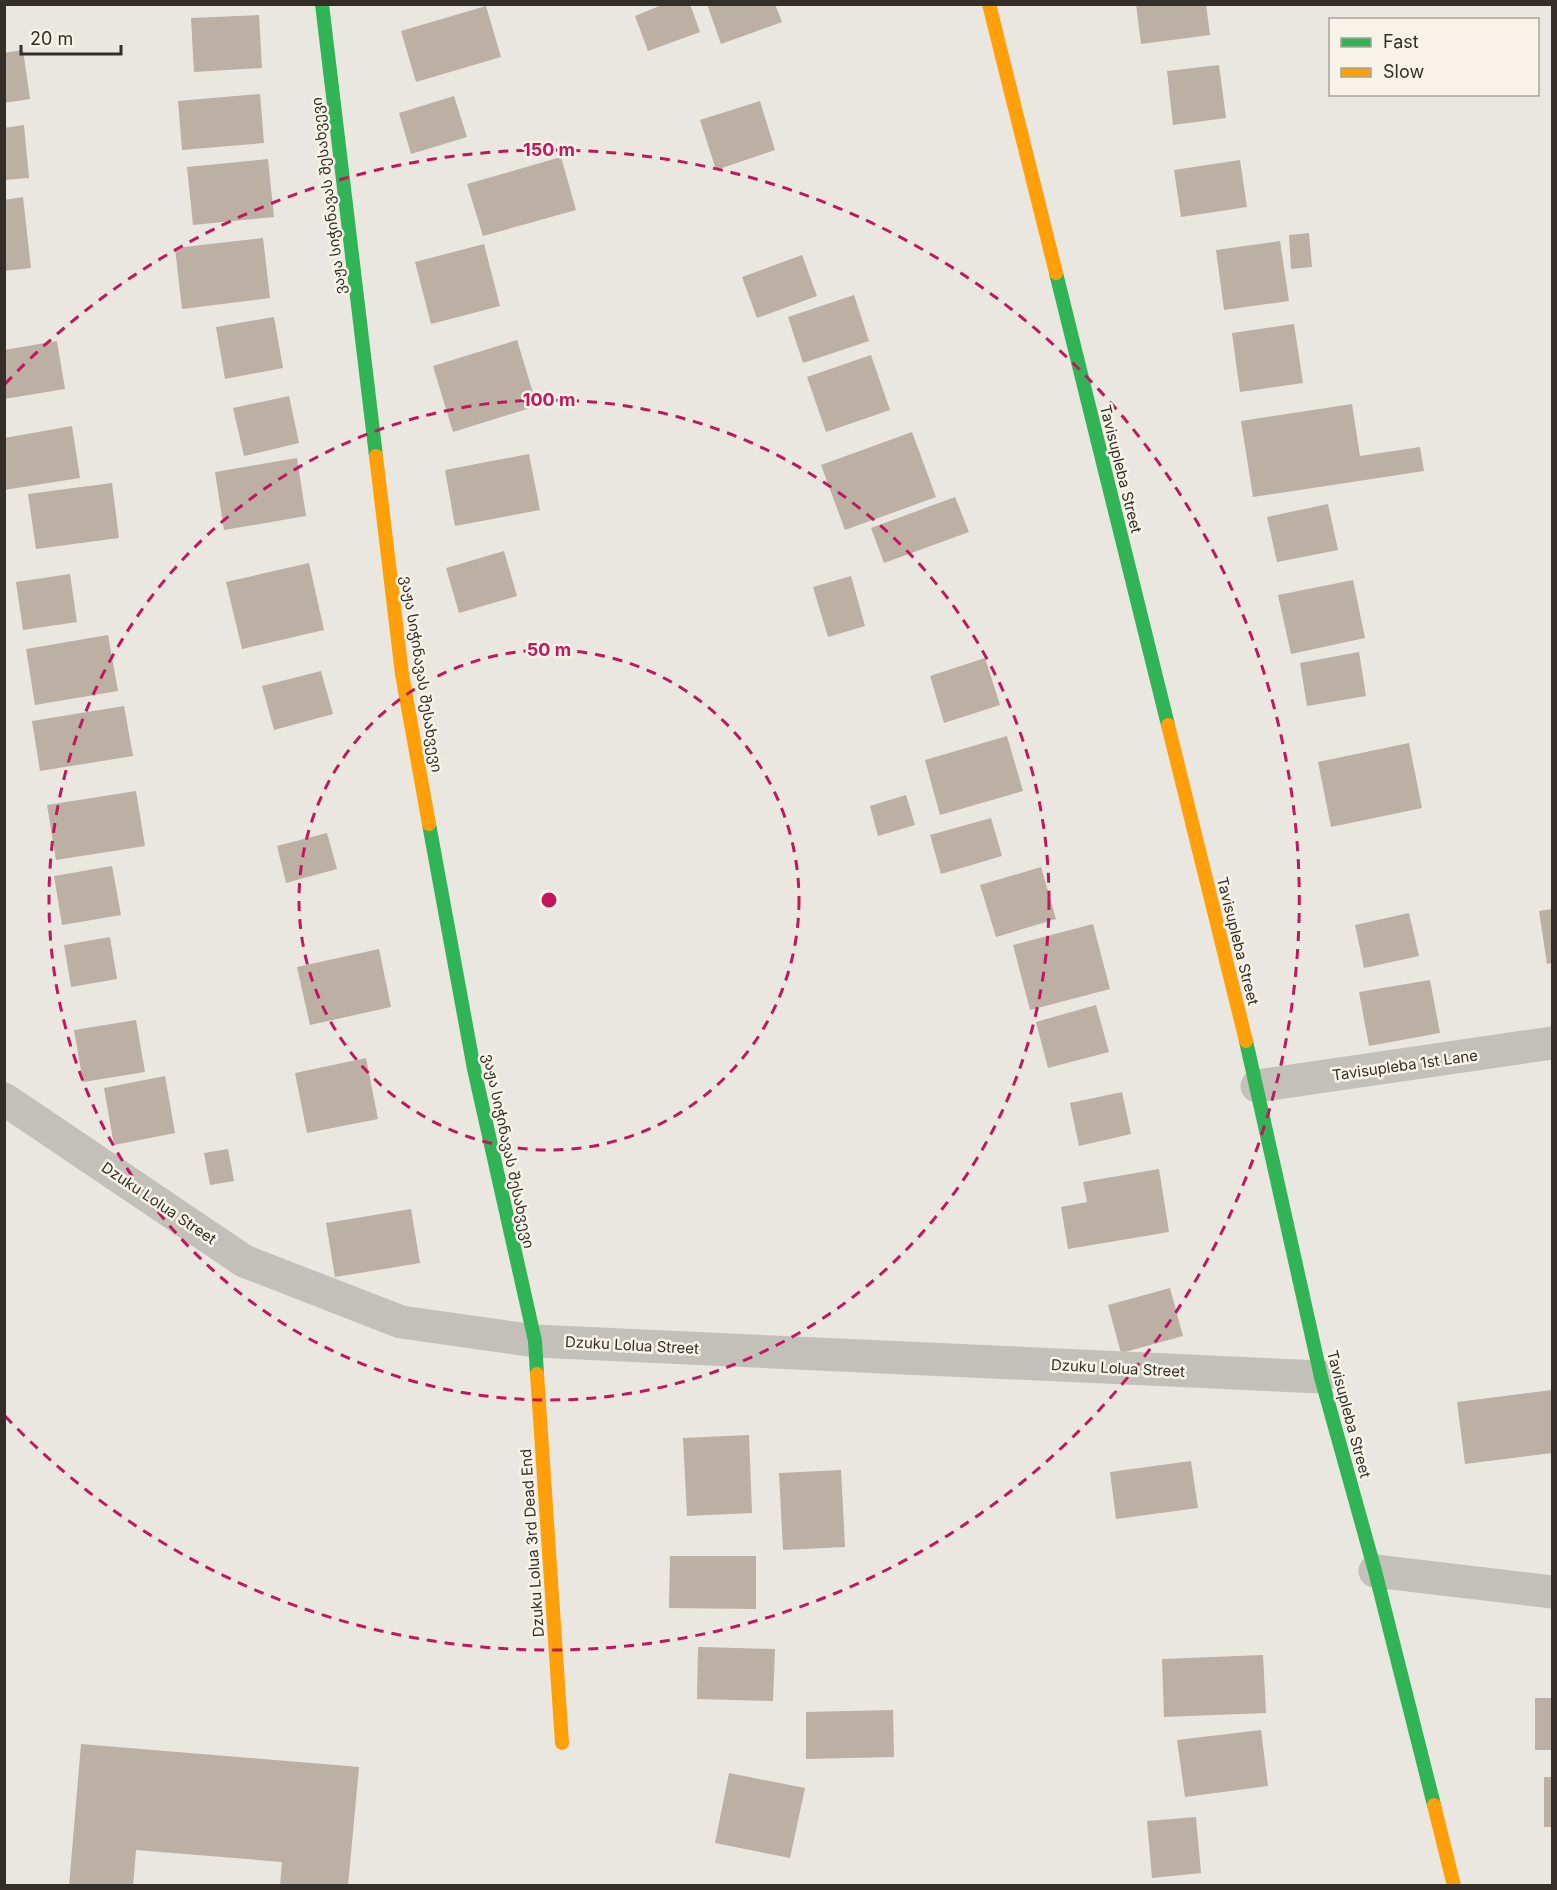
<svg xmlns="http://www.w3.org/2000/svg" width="1557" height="1890" viewBox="0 0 1557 1890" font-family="Inter,'Noto Sans Georgian',sans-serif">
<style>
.building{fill:#bcafa4}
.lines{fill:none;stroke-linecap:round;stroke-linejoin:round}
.street{stroke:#c3c0ba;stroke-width:33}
.fast{stroke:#30b455;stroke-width:14}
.slow{stroke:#ff9f0a;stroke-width:14}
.ring{fill:none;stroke:#c2185b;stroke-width:3;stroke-dasharray:10 8}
.labels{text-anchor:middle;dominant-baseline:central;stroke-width:5;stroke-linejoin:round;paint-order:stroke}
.street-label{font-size:15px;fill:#332e28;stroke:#f7f3e8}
.centre{fill:#c2185b;stroke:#f7f3e8;stroke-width:3}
.ring-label{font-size:18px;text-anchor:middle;font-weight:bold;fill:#c2185b;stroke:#f7f3e8;stroke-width:5;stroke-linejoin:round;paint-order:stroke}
</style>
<rect width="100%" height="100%" fill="#eae7e0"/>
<path class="building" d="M664,4H690L700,32L648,51L635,16Z
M707,4H775L782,22L721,44Z
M1136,4H1206L1210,35L1141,44Z
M486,6L501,57L416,82L401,31Z
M259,15L262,68L194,72L191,18Z
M23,50L30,99L4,103V53Z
M1219,65L1226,118L1173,125L1167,71Z
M260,94L264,143L182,150L178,101Z
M454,96L467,137L411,154L399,113Z
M760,101L775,150L716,170L700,120Z
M24,125L29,178L4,180V128Z
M561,157L576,210L483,236L467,184Z
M268,159L274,217L193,225L187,167Z
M1240,160L1247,207L1181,217L1174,170Z
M23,197L31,268L4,271V200Z
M1309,233L1312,267L1291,269L1289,235Z
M263,238L270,298L182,309L175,248Z
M1280,241L1289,301L1224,310L1216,250Z
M484,244L500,306L431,324L415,262Z
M802,255L817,296L757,318L742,277Z
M854,295L869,341L803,363L788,317Z
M274,317L283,368L225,379L216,327Z
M1294,324L1303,383L1240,392L1232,333Z
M517,340L537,406L453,432L433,366Z
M57,341L65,389L4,399V350Z
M871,355L890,410L826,432L807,377Z
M289,396L299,443L244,456L233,408Z
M1352,404L1360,456L1420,447L1424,471L1253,497L1241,421Z
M72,426L80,478L4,490V438Z
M912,432L936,497L845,530L821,465Z
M529,454L540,510L455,526L445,470Z
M297,458L306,516L224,530L215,472Z
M112,483L119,538L36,549L28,494Z
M955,497L969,532L884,563L871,528Z
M1328,504L1338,550L1277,562L1267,517Z
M504,551L517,596L459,613L446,568Z
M309,563L324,630L242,649L226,582Z
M70,574L77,622L23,630L16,582Z
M851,576L865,626L828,637L813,587Z
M1353,580L1365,638L1291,654L1278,595Z
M108,635L118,691L35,705L26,649Z
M1359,652L1366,696L1307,706L1300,663Z
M985,658L1000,705L944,723L930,676Z
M321,671L333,714L274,730L262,686Z
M124,706L133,756L40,771L32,721Z
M1007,736L1023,791L940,815L925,760Z
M1409,743L1422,808L1331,827L1318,762Z
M136,791L145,846L56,860L47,805Z
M906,795L915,825L878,836L870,806Z
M991,818L1002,856L941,874L930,835Z
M327,833L337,869L286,883L277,846Z
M112,866L121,915L62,925L54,876Z
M1041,867L1056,919L996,937L980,885Z
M1552,909V963L1547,964L1539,911Z
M1409,913L1419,956L1364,968L1355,925Z
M1093,924L1110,989L1030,1010L1013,945Z
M110,937L117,979L71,987L64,945Z
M379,949L391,1007L310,1025L297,967Z
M1430,980L1440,1033L1369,1046L1359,992Z
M1096,1005L1109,1052L1048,1068L1036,1022Z
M136,1020L145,1072L83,1082L74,1030Z
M366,1058L378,1119L307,1133L295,1073Z
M165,1076L175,1133L114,1145L104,1088Z
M1122,1092L1131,1134L1079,1146L1070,1103Z
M228,1149L234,1181L210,1185L204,1153Z
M1159,1169L1169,1232L1068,1249L1061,1207L1087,1202L1083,1182Z
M411,1209L420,1263L335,1277L326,1223Z
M1170,1288L1183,1336L1121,1353L1108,1305Z
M1552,1390V1453L1465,1464L1457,1402Z
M749,1435L752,1513L687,1516L683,1438Z
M1191,1461L1198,1508L1116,1519L1110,1472Z
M841,1470L845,1547L783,1550L779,1473Z
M670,1556H756V1609L669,1608Z
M698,1647L775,1649L773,1701L697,1699Z
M1263,1655L1266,1713L1164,1717L1162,1659Z
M1535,1698H1552V1750H1535Z
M893,1710L894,1757L806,1759V1712Z
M1261,1730L1268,1786L1185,1797L1177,1740Z
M81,1744L359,1767L348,1886H280L282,1862L136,1850L133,1886H69Z
M729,1773L805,1788L790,1858L715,1843Z
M1544,1777H1552V1827H1544Z
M1196,1817L1201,1873L1152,1878L1147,1821Z"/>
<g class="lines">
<path class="street" d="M1257,1086L1552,1043
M4,1099L244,1261L401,1322L535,1341L1321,1377
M1375,1571L1552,1592"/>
<path class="fast" d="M322,4L376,456
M1056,273L1168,725
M429,824L474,1069L535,1341L537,1374
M1246,1041L1321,1377L1375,1571L1434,1805"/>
<path class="slow" d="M989,4L1056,273
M376,456L402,674L429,824
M1168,725L1246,1041
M537,1374L562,1743
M1434,1805L1454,1886"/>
</g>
<g class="ring">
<circle cx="549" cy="900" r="250"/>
<circle cx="549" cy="900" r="500"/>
<path d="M5 384A750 750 0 1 1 5 1416"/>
</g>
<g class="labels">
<g class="street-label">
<text transform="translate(328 196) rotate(-97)">ვაჟა სიჭინავას შესახვევი</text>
<text transform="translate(1121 469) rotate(76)">Tavisupleba Street</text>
<text transform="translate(422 674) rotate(81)">ვაჟა სიჭინავას შესახვევი</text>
<text transform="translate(1238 941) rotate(76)">Tavisupleba Street</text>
<text transform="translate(1405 1065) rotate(-8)">Tavisupleba 1st Lane</text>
<text transform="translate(509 1151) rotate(78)">ვაჟა სიჭინავას შესახვევი</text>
<text transform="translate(159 1203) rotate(34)">Dzuku Lolua Street</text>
<text transform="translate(632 1345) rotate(3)">Dzuku Lolua Street</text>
<text transform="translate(1118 1368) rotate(3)">Dzuku Lolua Street</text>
<text transform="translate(1349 1414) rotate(75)">Tavisupleba Street</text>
<text transform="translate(532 1543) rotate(-94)">Dzuku Lolua 3rd Dead End</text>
</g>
</g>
<circle cx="549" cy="900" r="9" class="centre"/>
<g class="ring-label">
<text x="549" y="156">150 m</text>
<text x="549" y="406">100 m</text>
<text x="549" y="656">50 m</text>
</g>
<rect width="1557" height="1890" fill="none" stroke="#332e28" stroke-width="12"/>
<rect x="1329" y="18" width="210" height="78" fill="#f7f3e8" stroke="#a9a49b" stroke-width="1.5"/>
<rect x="1341" y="38" width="30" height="9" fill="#30b455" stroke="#a9a49b" stroke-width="1.5"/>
<text x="1383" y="48" font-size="18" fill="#332e28">Fast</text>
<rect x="1341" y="68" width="30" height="9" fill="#ff9f0a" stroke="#a9a49b" stroke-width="1.5"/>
<text x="1383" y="78" font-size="18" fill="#332e28">Slow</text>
<path d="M21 45v9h100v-9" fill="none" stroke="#332e28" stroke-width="3"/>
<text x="30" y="45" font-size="18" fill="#332e28" stroke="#f7f3e8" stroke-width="4.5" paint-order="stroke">20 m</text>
</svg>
